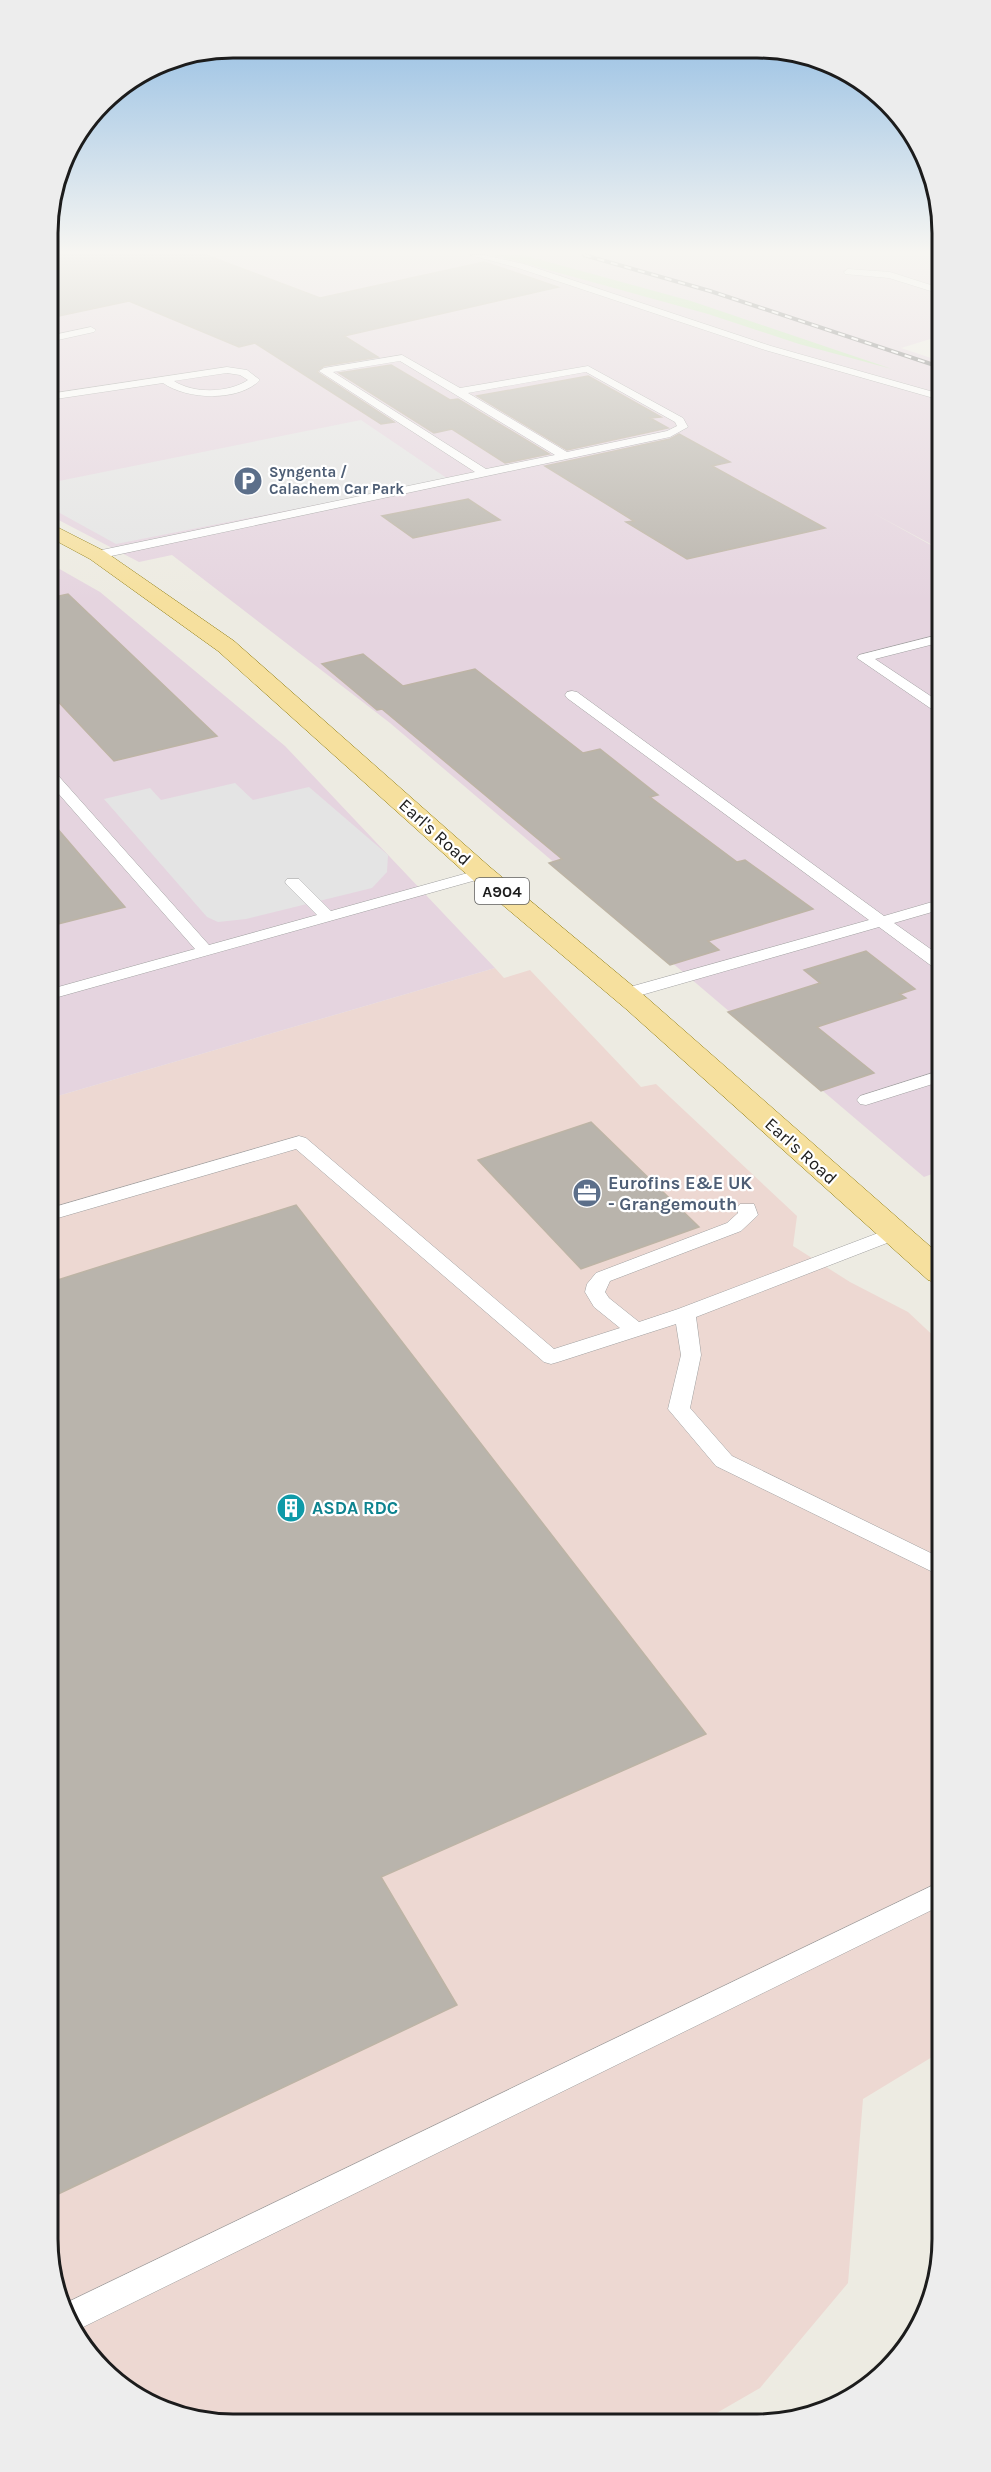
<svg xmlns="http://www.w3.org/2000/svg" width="991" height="2472" viewBox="0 0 991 2472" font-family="Karla,sans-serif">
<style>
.commercial{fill:#edd8d2}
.industrial{fill:#e5d4df}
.grass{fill:#bce5aa}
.parking{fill:#e4e4e4}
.building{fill:#b9b4ac;stroke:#bdb4a5;stroke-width:1.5}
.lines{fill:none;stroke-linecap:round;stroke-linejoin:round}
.lane-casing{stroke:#a0a0a0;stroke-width:1}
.primary-casing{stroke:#8b7809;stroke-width:1}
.lane{fill:#fff;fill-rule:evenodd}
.primary{fill:#f6e09e;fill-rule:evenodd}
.rail-casing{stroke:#6a6a6a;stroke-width:4}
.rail{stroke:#fff;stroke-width:2;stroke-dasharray:7;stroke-linecap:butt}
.labels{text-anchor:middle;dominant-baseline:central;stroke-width:4.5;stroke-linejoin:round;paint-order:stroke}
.far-service-label{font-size:15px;font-weight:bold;fill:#4e5e75;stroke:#fff;text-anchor:start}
.shield{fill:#fff;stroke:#606060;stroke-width:1.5}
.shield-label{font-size:16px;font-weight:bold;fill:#1c1c1c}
.street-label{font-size:18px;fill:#1c1c1c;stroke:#fff}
.service-label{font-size:18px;font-weight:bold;fill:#4e5e75;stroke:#fff;text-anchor:start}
.culture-label{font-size:18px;font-weight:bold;fill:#0d838f;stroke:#fff;text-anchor:start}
.rim{fill:none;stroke:#1c1c1c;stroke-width:3}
</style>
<rect width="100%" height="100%" fill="#edebe2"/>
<path class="commercial" d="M495,968L504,978L530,970L641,1087L656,1084L797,1216L793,1246L850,1282L908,1312L940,1342L942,2051L863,2099L848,2283L760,2388L708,2418L197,2421L111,2378L73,2332L54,2286L51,1098Z"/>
<path class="industrial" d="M49,255H937V337L901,348L937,360L938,548L873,513L938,549L940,1171L924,1177L390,723L172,555L139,562L49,515Z
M49,563L100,592L285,746L495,968L51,1098Z"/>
<path class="grass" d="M494,255H523L691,301L892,369L799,344L708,314Z"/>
<path class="parking" d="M361,420L448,479L116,544L49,507V483Z
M235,783L253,800L309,787L388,855L387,872L372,888L246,919L218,922L207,917L104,799L150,788L161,800Z"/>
<path class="building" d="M49,255H206L320,298L484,262L558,287L344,336L378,357L324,366L317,372L394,422L381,424L255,343L239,347L129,301L49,318Z
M391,365L450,400L458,399L549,454L505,463L452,429L434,433L339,373Z
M588,376L661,417L650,418L668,428L567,450L477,396Z
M679,434L730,462L712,466L825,528L687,559L626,522L634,521L545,466L670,439Z
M468,499L500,520L413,538L382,516Z
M68,594L217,736L114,761L50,693L49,598Z
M363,654L403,686L475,669L583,753L600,749L658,795L650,797L737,862L745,860L813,909L708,941L719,950L670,965L549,863L562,859L382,709L377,710L322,664Z
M50,820L125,907L50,926Z
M866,951L915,989L900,994L906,998L817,1027L874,1073L821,1091L728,1012L820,983L804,970Z
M591,1122L699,1227L581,1269L478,1160Z
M296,1205L706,1734L381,1877L457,2005L54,2196L51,1282Z"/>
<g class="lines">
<g class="lane-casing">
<path id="lane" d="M470,255H484L524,264L771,346L937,393V399L765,350L518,268Z
M848,269L890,272L937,287V293L889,278L845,274L844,272Z
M91,327L96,330L94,332L49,342V336Z
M402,355L460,388L588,366L683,418L688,427L670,437L97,559L91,555L97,551L475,472L319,371L324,368ZM400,361L555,455L486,469L333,372ZM586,372L675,422L677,426L667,431L567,452L468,393Z
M227,367L247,370L260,380C239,402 187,400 163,383L49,400V394ZM227,373L240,375L248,380C228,393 194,394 174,381Z
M938,635V643L875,659L938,701V711L933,710L857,658L859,655Z
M572,691L577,692L884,916L939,900V910L894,923L939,955V968L933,967L879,927L631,998H619L617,994L619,990L869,920L567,698L565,695L567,692Z
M50,771L55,772L209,945L317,915L287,885L285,882L287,879H299L331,911L482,869L490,874L487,877L51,999V989L195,949L50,784Z
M939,1071V1082L866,1105L860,1104L857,1100L860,1096Z
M299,1136L306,1138L554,1349L620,1328L594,1307L585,1292L587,1284L596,1273L727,1223L738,1213L737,1208L740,1204H754L758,1215L741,1231L610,1281L605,1292L609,1298L639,1322L678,1309L886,1230H900L903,1234L900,1238L696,1317L701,1355L690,1408L732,1456L941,1558V1576L716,1466L668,1409L681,1355L676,1324L558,1362L551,1364L544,1362L296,1149L51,1220V1208Z
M942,1881V1905L73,2332L62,2305Z"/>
</g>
<g class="primary-casing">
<path id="primary" d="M49,523L104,551L234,641L491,868L646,997L940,1255V1284L928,1280L626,1009L473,880L218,651L90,559L49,537Z"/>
</g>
<use href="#lane" class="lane"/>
<use href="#primary" class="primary"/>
<g class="rail-casing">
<path id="rail" d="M584,255L710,291L937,366"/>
</g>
<use href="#rail" class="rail"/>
</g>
<linearGradient id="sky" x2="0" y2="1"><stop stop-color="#8dbae2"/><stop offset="0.42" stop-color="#f7f6f2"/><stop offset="1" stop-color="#f7f6f2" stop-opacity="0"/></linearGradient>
<rect width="991" height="601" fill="url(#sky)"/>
<defs>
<g id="parking-disc" transform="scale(1.5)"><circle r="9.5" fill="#5c6f8a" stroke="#fff"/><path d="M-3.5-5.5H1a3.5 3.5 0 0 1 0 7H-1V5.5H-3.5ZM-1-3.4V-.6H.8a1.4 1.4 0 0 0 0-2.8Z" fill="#fff"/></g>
<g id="office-disc" transform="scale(1.5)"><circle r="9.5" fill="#5c6f8a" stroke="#fff"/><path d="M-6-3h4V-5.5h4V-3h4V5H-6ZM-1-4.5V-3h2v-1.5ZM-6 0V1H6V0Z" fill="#fff"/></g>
<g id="building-disc" transform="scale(1.5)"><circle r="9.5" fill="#0f9aa8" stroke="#fff"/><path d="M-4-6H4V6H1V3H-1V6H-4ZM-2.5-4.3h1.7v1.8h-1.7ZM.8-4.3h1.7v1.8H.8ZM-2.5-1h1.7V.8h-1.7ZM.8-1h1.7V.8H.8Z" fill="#fff"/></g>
</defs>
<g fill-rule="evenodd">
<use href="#parking-disc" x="248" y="481"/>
<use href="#office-disc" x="587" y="1193"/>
<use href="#building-disc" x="291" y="1508"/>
</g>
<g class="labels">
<g class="far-service-label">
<text x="269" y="472">Syngenta /<tspan x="269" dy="17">Calachem Car Park</tspan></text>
</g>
<rect class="shield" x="475" y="878" width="54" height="26" rx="4.5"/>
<g class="shield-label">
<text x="502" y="891">A904</text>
</g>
<g class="street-label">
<text transform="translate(435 832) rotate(42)">Earl's Road</text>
<text transform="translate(801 1151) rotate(42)">Earl's Road</text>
</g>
<g class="service-label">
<text x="608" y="1183">Eurofins E&amp;E UK<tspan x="608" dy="21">- Grangemouth</tspan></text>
</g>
<g class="culture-label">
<text x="312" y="1508">ASDA RDC</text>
</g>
</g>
<path d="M0 0H991V2472H0ZM233 58H757A175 175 0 0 1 932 233V2239A175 175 0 0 1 757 2414H233A175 175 0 0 1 58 2239V233A175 175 0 0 1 233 58Z" fill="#ededed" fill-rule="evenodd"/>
<path class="rim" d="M233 58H757A175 175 0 0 1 932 233V2239A175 175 0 0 1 757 2414H233A175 175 0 0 1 58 2239V233A175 175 0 0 1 233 58Z"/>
</svg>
